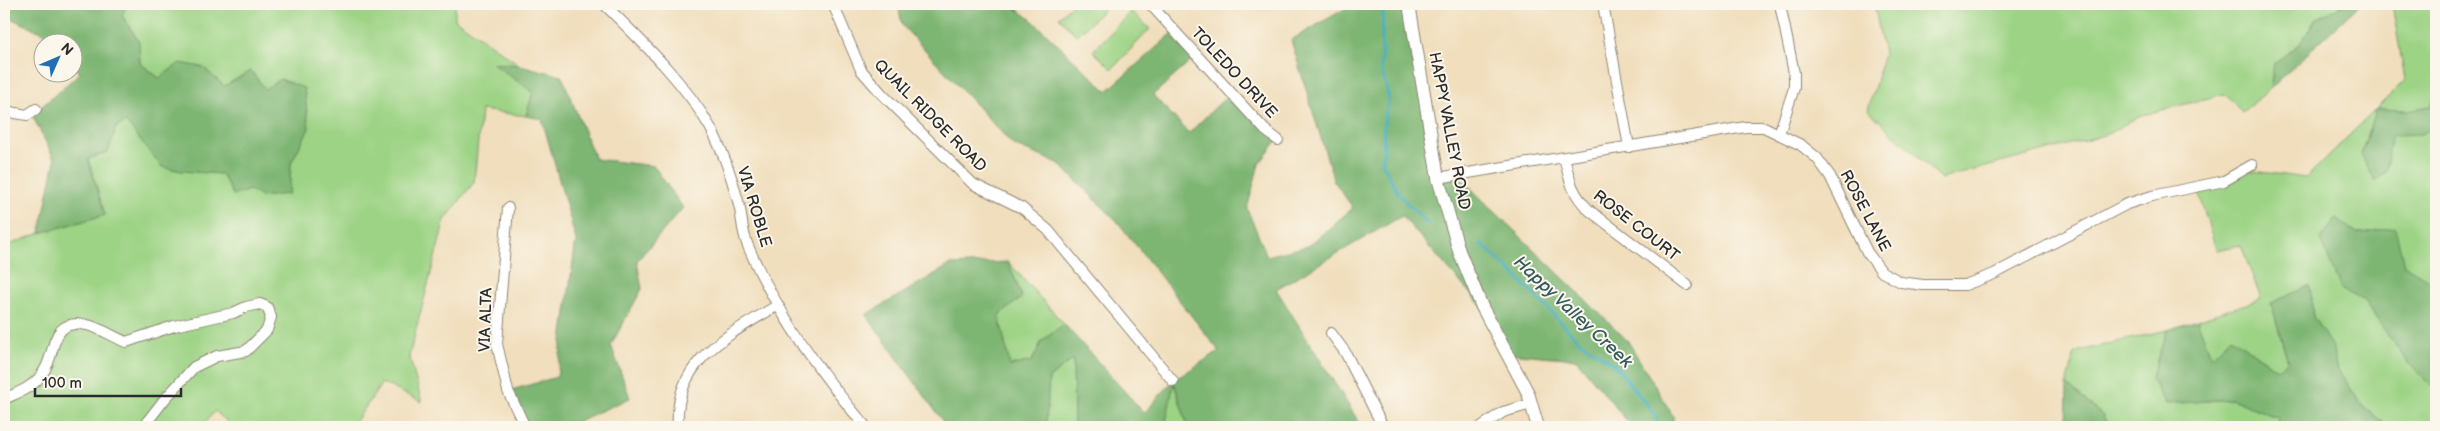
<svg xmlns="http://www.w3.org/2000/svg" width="2440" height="431" viewBox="0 0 2440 431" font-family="'Balsamiq Sans',sans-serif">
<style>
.green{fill:#9cd384;stroke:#647f58}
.forest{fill:#7db572;stroke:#54704e;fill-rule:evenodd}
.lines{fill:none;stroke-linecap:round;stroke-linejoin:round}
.stream{stroke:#43b0c1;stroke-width:3}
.minor-casing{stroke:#8e8474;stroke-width:12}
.tertiary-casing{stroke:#8e8474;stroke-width:14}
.minor{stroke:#fff;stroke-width:10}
.tertiary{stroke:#fff;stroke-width:12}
.labels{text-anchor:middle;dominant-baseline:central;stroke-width:4;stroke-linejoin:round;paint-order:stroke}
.street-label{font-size:16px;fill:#2b2b2b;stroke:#fbf7ec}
.water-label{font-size:18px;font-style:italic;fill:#335a60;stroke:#fbf7ec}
</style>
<rect width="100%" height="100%" fill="#fbf7ec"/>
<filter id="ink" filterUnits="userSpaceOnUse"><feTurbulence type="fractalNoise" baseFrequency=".02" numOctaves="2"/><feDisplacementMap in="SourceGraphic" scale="10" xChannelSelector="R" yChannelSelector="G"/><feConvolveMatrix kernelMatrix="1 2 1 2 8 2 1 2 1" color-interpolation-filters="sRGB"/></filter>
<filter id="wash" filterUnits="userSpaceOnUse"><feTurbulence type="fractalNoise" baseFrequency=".0096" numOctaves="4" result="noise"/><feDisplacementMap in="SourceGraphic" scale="20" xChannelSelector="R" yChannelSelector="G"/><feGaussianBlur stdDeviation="1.12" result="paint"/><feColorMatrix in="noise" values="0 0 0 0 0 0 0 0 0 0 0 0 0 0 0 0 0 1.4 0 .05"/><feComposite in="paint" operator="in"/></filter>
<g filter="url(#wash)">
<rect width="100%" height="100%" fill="#f0debc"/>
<path class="green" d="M127,4H455V19L520,65L493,63L533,92L526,116L481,110L474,182L445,220L409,356L422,402L382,383L352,427H233L215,411L201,427H4V254L6,246L40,233L105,215L88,159L108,152L116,127L127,121L162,167L182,171L222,174L233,195L250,190L289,193L291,163L309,128L265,90L251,71L224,86L203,67L159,78L140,63L139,42L122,15Z
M1072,4H1109L1077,36L1059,17Z
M1874,4H2344L2316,19L2299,45L2274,63L2270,89L2242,112L2224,94L2139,116L2108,134L1941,179L1868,110L1884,54Z
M2392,4H2436V291L2364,301L2408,363L2436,391V427H2389L2363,407L2338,370L2332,347L2271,303L2288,362L2277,369L2231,337L2211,357L2197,320L2261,299L2241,245L2216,250L2197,187L2246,170L2306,178L2376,109L2361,153L2405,110L2376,109L2405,80Z
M1131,11L1150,29L1112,69L1093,51Z
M1008,262L1064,324L1042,341L1032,361L1010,366L999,316L1022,296Z
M2167,330L2151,379L2166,404L2232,399L2278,418L2276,427H2109L2102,415L2067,385L2075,352Z
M1073,358L1074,425H1045L1049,378Z
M1173,381L1188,427H1165Z"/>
<path class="forest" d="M8,4H127L122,16L139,42L140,63L159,78L180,63L203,67L224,86L251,71L265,89L280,79L304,88L309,128L291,163L289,194L261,197L250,190L233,195L222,174L182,171L162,167L126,122L116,127L108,152L88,159L105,215L40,233L55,160L32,115L80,73L73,64L72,42H55L48,35L8,17Z
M898,4H1010L1031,19L1107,91L1175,31L1197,56L1153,95L1189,133L1231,92L1278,140L1259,164L1247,209L1267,256L1308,246L1353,208L1334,181L1291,40L1348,7L1349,4H1409L1438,178L1457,175L1628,341L1673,416V427H1632L1576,359L1507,353L1482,307L1402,216L1276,289L1362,427H1188L1174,382L1165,427H947L866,315L950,265L1008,262L1022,297L999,316L1010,366L1032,361L1042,341L1064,324L1144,413L1173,381L1219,351L1117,221L1058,163L1013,145L902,25ZM1073,359L1074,424L1046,425L1049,378Z
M2344,4H2360L2270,89L2274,63L2299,45L2316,19Z
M492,63L520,65L562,76L595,159L654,166L683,208L637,261L642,289L611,345L630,398L565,427H525L508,391L557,377L576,240L542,119L526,116L533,92Z
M2436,92V126L2422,134L2392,135L2385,172L2376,182L2361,155L2376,109L2406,110L2431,106Z
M2337,218L2357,234L2395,227L2404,265L2436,285V391L2408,363L2364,301L2341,289L2320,238Z
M2310,285L2313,316L2332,347L2338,370L2363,407L2389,427H2276L2278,418L2232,399L2167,404L2151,379L2167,330L2197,320L2211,357L2231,337L2277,369L2288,361L2271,303Z
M2067,385L2102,415L2109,427H2066Z"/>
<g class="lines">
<path class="stream" d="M1383,4L1381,69L1389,98L1384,122L1383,164L1399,195L1428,224
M1481,244L1514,274L1578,340L1613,363L1656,416L1658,427"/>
</g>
</g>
<g filter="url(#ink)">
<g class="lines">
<g class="minor-casing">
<path id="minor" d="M604,4C642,42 683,80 710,127C724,152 733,181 740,209C742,221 743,235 748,246C776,312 820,373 866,427
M833,4L861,70L882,94L973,184L1022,208L1048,230L1173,381
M1150,4L1265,130L1278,140
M1603,4L1629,147
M4,111L27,115L36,109
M1779,134L1794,88V73L1780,4
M1564,157C1570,181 1571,192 1589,210L1687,285
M1438,178L1746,127H1764L1801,145L1817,158L1830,176L1867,252L1882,272L1901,282L1923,285H1965L1994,274L2127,204L2152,196L2224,181L2252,165
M508,208L497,344L508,391L525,427
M1331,333L1345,352L1383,427
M4,399C19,392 35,387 44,371C57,351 49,318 87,325C98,327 114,337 126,342L174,326L233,313L246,307L260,304L267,307L271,317L267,330L246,351L217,356L194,367L164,400L143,427
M678,427C673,360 729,335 778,305
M1481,427L1503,412L1531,404"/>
</g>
<g class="tertiary-casing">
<path id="tertiary" d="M1409,4L1438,178L1459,251L1482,307L1528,393L1538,427"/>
</g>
<use href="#minor" class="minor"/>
<use href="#tertiary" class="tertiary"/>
</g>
</g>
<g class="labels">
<g class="street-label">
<text transform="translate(1234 73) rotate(47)">TOLEDO DRIVE</text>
<text transform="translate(930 116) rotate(45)">QUAIL RIDGE ROAD</text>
<text transform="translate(1449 131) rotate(79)">HAPPY VALLEY ROAD</text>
<text transform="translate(754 207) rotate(73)">VIA ROBLE</text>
<text transform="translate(1865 211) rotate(62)">ROSE LANE</text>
<text transform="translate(1636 226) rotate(38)">ROSE COURT</text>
<text transform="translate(486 320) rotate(-88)">VIA ALTA</text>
</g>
<g class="water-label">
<text transform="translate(1573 312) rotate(43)">Happy Valley Creek</text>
</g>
</g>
<rect width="2440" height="431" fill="none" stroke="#fbf7ec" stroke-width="20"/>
<g transform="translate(58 58) rotate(45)"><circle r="24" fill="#fbf7ec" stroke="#a8a59f"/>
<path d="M0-4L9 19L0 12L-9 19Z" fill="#1f6fb2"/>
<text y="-8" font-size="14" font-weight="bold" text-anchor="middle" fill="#2b2b2b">N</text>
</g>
<path d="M35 388v8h146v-8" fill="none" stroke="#2b2b2b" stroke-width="2.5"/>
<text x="42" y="388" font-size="15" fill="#2b2b2b" stroke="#fbf7ec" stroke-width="4" paint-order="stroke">100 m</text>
</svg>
